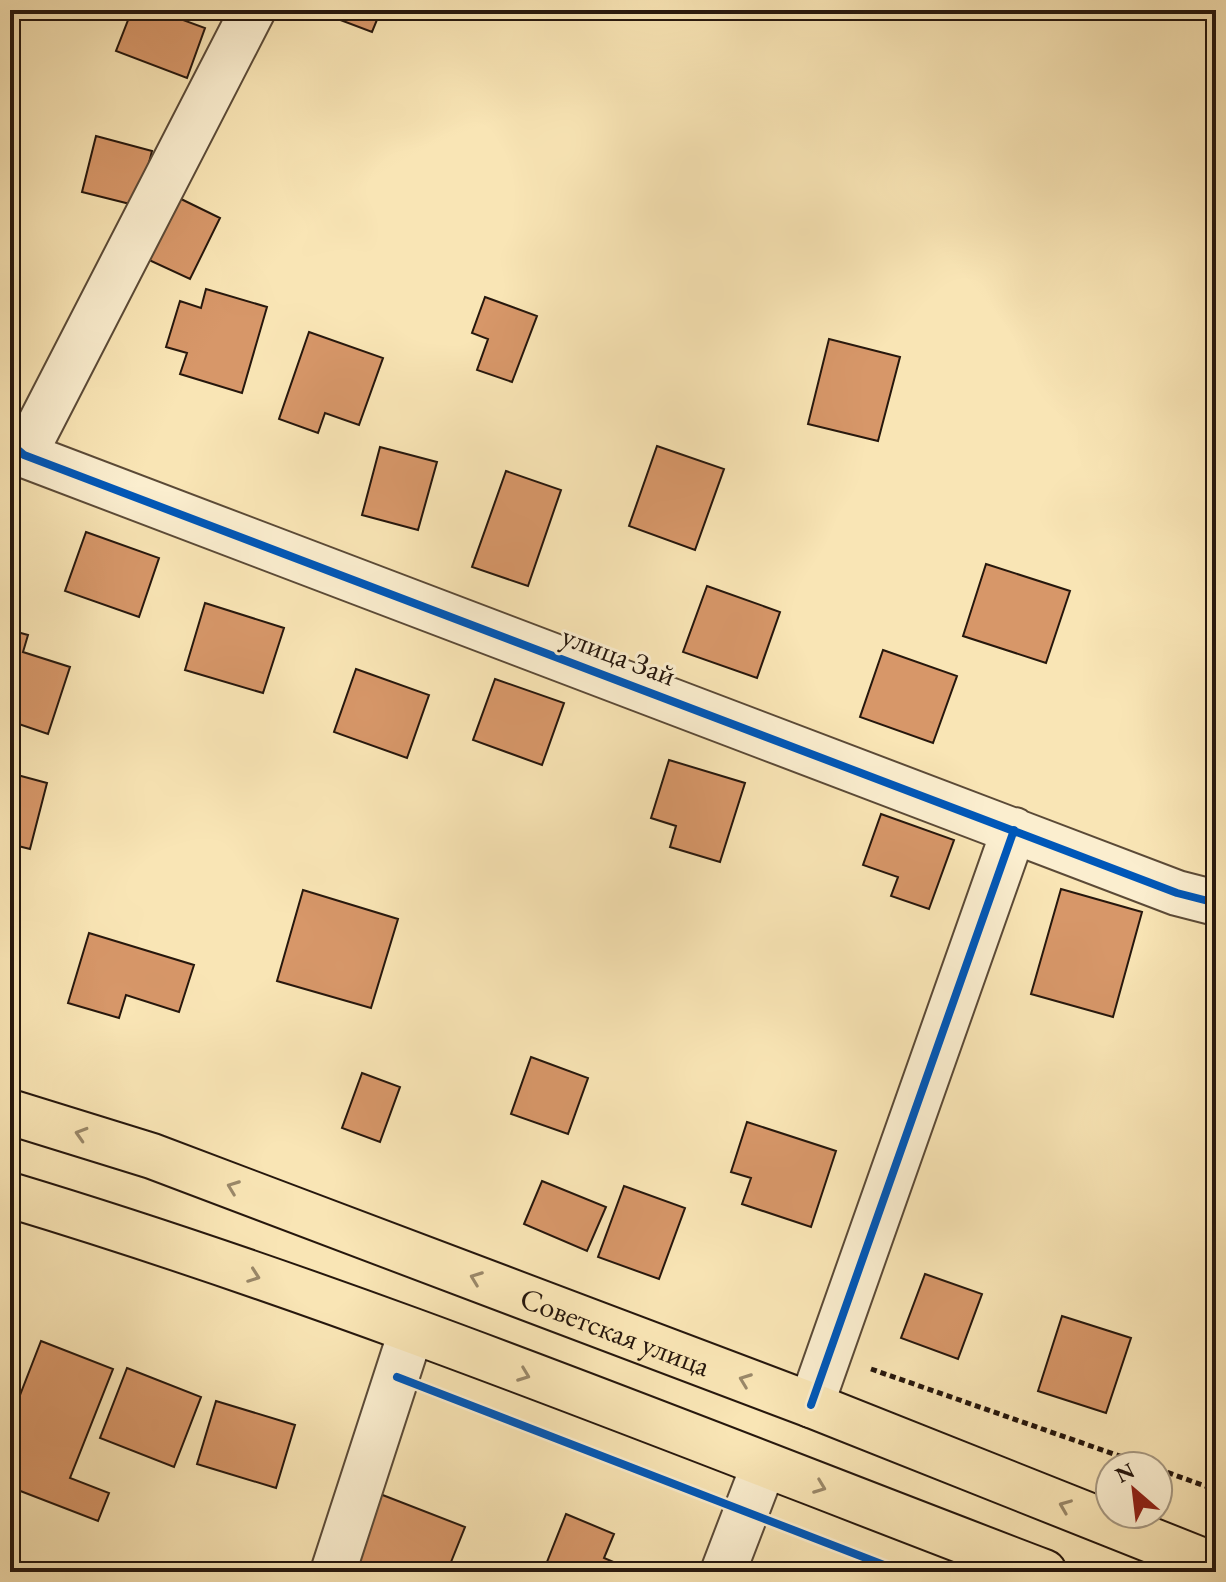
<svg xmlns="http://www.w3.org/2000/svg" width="1226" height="1582" viewBox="0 0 1226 1582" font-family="'EB Garamond',serif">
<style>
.building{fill:#d79769;stroke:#26170d;stroke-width:2}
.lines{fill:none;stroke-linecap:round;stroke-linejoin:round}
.minor-casing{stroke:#5b4a37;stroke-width:48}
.major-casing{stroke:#26170d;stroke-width:48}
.path{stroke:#26170d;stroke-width:5;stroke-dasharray:6 4;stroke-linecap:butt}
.minor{stroke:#fbeecf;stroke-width:44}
.major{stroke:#f9e5b5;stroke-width:44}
.cycleway-casing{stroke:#fbeecf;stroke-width:13}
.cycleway{stroke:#0057b8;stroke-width:8}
.oneway{stroke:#9a8869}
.labels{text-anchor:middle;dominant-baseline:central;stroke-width:6;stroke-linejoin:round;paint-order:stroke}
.street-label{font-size:30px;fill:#26170d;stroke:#fbeecf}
</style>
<rect width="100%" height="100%" fill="#f9e5b5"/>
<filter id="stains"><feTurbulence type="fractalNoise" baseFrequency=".0025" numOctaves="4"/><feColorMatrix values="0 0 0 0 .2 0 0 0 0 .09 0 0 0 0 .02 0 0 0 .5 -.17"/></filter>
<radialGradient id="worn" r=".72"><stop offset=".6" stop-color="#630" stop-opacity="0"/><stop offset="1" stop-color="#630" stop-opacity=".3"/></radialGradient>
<path class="building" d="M132,10H156L205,28L187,78L116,51Z
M314,10H381L372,32Z
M96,136L152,151L138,206L82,192Z
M179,198L220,218L190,279L149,260Z
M206,289L267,307L242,393L180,374L187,353L166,347L180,301L201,308Z
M485,297L537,316L512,382L477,370L488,339L472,333Z
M309,332L383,358L359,425L325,413L318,433L279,419Z
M829,339L900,357L878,441L808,424Z
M657,446L724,469L695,550L629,526Z
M380,447L437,462L418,530L362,515Z
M506,471L561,490L528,586L472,567Z
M86,532L159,558L139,617L65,591Z
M986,564L1070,591L1046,663L963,636Z
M707,586L780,612L757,678L683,652Z
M205,603L284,628L263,693L185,670Z
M10,630L28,635L23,652L70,667L48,734L10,721Z
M883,650L957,676L933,743L860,717Z
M356,669L429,695L407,758L334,732Z
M495,679L564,703L542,765L473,740Z
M669,760L745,783L720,862L670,847L676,826L651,818Z
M10,773L47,783L30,849L10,844Z
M881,814L954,840L929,909L891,896L898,877L863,865Z
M1061,889L1142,912L1113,1017L1031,994Z
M303,890L398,919L371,1008L277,981Z
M89,933L194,965L179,1012L126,995L119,1018L68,1003Z
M531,1057L588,1078L568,1134L511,1114Z
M362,1073L400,1087L380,1142L342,1128Z
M747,1122L836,1151L811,1227L742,1204L751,1178L731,1172Z
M542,1181L606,1207L587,1251L524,1224Z
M624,1186L685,1208L659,1279L598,1257Z
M925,1274L982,1294L958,1359L901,1338Z
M1062,1316L1131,1338L1106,1413L1038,1391Z
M41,1341L113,1369L70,1478L109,1493L98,1521L10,1487V1421Z
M127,1368L201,1397L174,1467L100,1438Z
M216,1401L295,1425L276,1488L197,1464Z
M380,1494L465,1527L447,1572H379L353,1562Z
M566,1514L614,1534L604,1558L616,1563L612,1572H543Z"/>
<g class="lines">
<g class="minor-casing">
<path id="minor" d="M10,443L24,455L1177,893L1216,903
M24,455L253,10
M811,1405L1014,830
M333,1572L411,1332
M723,1572L764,1465"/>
</g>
<g class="major-casing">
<g id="major">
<path id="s1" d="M10,1112L152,1156L811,1405L1216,1566"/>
<path d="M10,1195C361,1301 702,1442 1044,1572"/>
</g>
</g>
<path class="path" d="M871,1369L1148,1466
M1158,1469L1216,1490"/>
<use href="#minor" class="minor"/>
<use href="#major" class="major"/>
<g class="cycleway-casing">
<path id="cycleway" d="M10,443L24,455L1177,893L1216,903
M397,1377L902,1572
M811,1405L1014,830"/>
</g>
<use href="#cycleway" class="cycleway"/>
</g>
<defs><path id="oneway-chevron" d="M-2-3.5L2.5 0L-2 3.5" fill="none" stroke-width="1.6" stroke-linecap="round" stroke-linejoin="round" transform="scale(2)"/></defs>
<g class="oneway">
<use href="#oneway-chevron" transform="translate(81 1134) rotate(-163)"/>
<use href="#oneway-chevron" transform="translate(233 1187) rotate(-159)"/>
<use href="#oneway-chevron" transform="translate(254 1276) rotate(20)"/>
<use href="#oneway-chevron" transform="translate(476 1278) rotate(-159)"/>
<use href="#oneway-chevron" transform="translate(524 1375) rotate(21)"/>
<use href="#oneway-chevron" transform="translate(745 1380) rotate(-159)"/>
<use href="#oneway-chevron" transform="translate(820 1487) rotate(21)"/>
<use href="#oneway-chevron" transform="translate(1065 1506) rotate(-158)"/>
</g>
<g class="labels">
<g class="street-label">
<text transform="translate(619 655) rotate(21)">улица Зай</text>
<text stroke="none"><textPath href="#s1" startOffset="644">Советская улица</textPath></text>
</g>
</g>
<rect width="1226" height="1582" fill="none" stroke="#f9e5b5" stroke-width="40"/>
<rect x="12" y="12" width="1202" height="1558" fill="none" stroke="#26170d" stroke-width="4"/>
<rect x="20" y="20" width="1186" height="1542" fill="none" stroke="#26170d" stroke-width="2"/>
<g transform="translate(1134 1490) rotate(332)"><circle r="38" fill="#fbeecf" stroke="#a69881" stroke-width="2"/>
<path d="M0-6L14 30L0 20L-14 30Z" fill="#8f2418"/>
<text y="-12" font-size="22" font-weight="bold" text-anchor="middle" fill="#26170d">N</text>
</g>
<rect width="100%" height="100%" filter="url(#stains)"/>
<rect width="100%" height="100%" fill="url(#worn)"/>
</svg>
